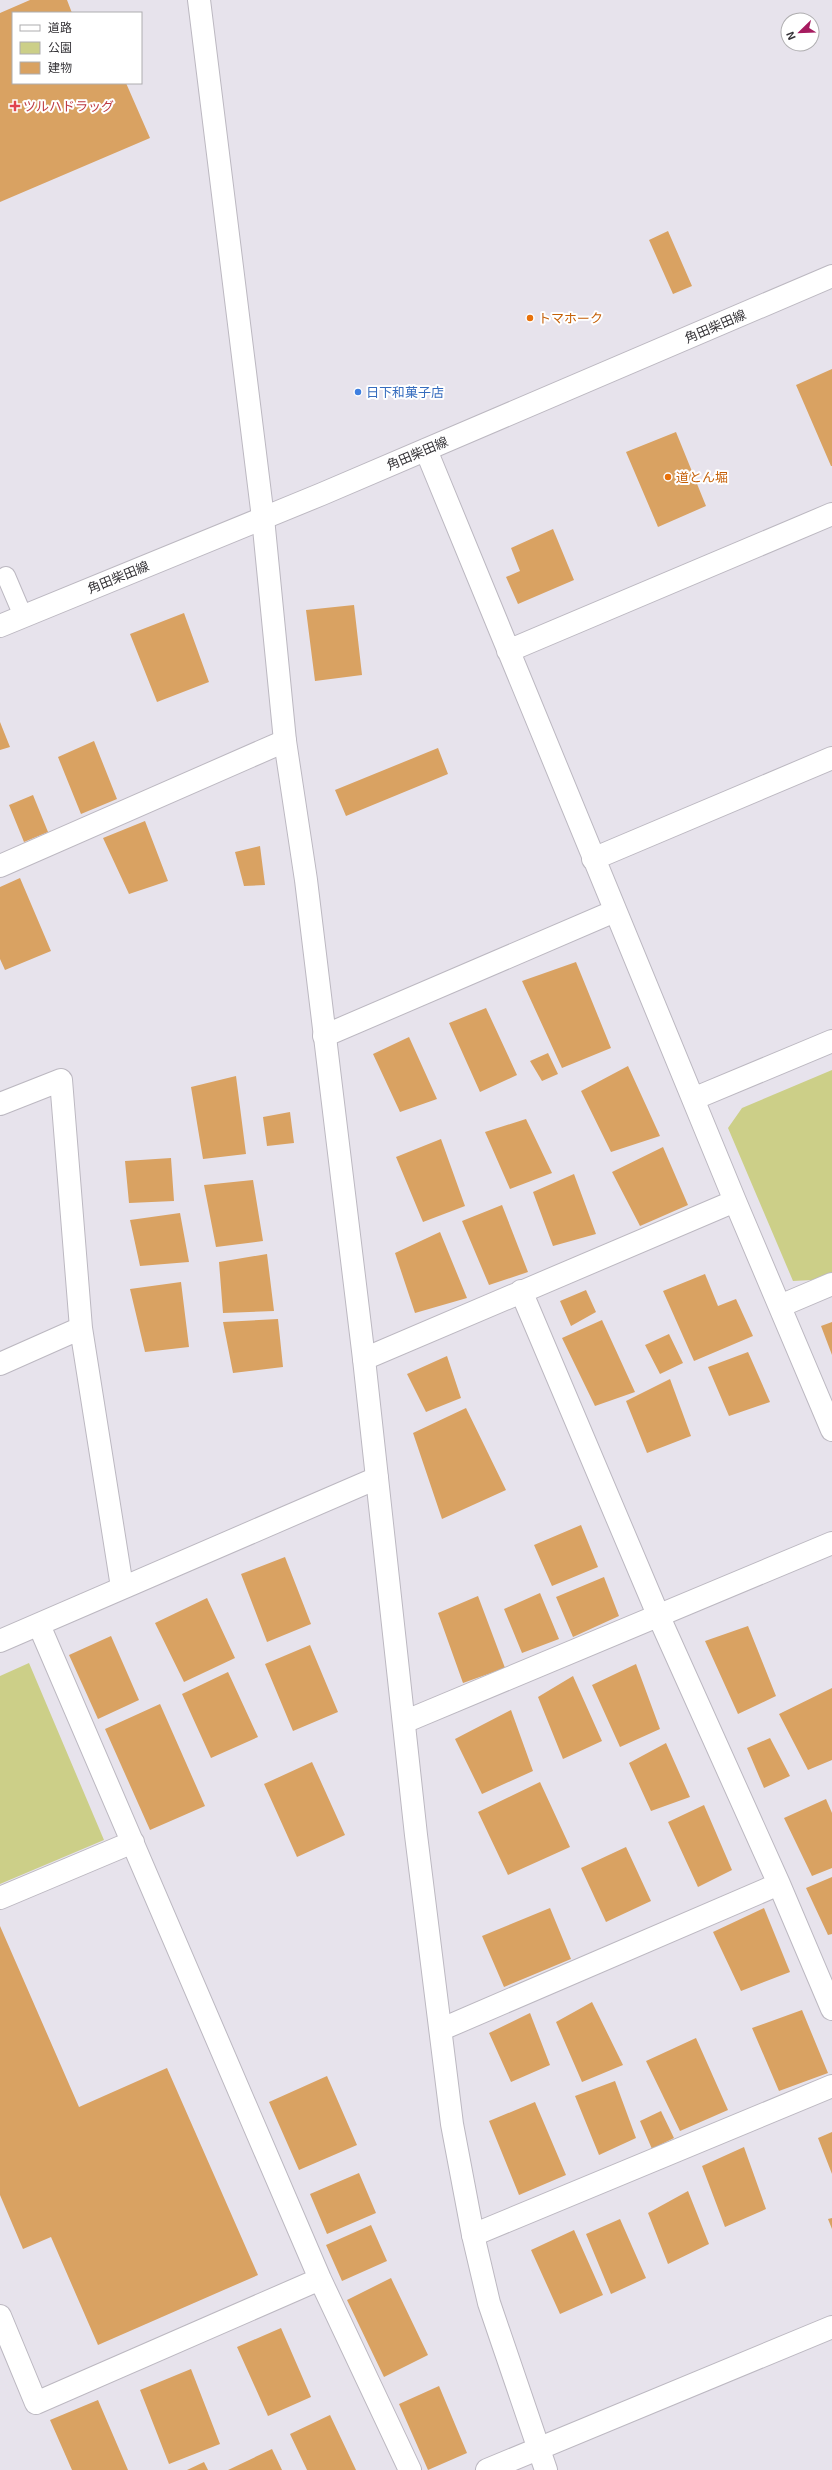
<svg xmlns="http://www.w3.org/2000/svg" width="832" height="2470" viewBox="0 0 832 2470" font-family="'Exo 2','Noto Sans JP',sans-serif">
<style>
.green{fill:#cccf88}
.building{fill:#d9a262}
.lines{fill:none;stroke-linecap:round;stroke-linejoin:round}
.service-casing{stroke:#bcb8c1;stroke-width:20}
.minor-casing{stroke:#bcb8c1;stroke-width:24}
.tertiary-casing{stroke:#bcb8c1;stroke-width:24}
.secondary-casing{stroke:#bcb8c1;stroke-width:24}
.service{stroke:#fff;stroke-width:18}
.minor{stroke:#fff;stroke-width:22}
.tertiary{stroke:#fff;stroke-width:22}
.secondary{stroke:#fff;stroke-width:22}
.health-dot{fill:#e0444e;stroke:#fff;stroke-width:1.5}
.food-dot{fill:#e8710a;stroke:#fff;stroke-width:1.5}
.shop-dot{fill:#3f7fe0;stroke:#fff;stroke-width:1.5}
.labels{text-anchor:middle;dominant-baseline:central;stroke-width:4;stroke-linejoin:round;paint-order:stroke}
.health-label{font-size:13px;fill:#be3a42;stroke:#fff;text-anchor:start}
.food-label{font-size:13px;fill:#c56008;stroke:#fff;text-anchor:start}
.street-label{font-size:13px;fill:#353337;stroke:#fff}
.shop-label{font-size:13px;fill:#366cbe;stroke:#fff;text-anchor:start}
</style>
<rect width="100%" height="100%" fill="#e7e3ec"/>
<path class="green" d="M832,1070V1272L812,1280L793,1281L728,1128L742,1108Z
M29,1663L104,1840L0,1884V1676Z"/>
<path class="building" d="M30,0H67L72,13H13V83H126L150,138L0,202V13Z
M668,231L692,286L673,294L649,240Z
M832,369V466H831L796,385Z
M676,432L706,506L658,527L626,452Z
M553,529L574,580L518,604L506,577L520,571L511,548Z
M354,605L362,675L315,681L306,610Z
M184,613L209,682L157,702L130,634Z
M0,722L10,747L0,750Z
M94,741L117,799L81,814L58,757Z
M438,748L448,774L346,816L335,790Z
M33,795L48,832L24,842L9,805Z
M145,821L168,881L129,894L103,838Z
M260,846L265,885L244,886L235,852Z
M20,878L51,951L5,970L0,959V887Z
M576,962L611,1048L562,1068L522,981Z
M486,1008L517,1075L480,1092L449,1023Z
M409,1037L437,1099L400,1112L373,1054Z
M548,1053L558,1074L542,1081L530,1061Z
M628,1066L660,1136L611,1152L581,1091Z
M236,1076L246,1154L203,1159L191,1087Z
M290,1112L294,1143L267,1146L263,1117Z
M526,1119L552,1173L510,1189L485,1132Z
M441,1139L465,1206L423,1222L396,1157Z
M663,1147L688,1205L640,1226L612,1172Z
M171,1158L174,1201L129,1203L125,1161Z
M574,1174L596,1234L553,1246L533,1192Z
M253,1180L263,1241L216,1247L204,1185Z
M502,1205L528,1272L489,1285L462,1221Z
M180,1213L189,1262L140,1266L130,1220Z
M440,1232L467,1298L415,1313L395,1253Z
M267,1254L274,1311L223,1313L219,1262Z
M705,1274L718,1306L736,1299L753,1336L694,1361L663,1291Z
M181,1282L189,1347L145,1352L130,1289Z
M586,1290L596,1312L571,1326L560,1301Z
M278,1319L283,1367L233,1373L223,1322Z
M602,1320L635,1392L595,1406L562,1338Z
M832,1322V1355L821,1326Z
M669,1334L683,1363L660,1374L645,1345Z
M748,1352L770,1402L729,1416L708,1367Z
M447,1356L461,1398L426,1412L407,1374Z
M670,1379L691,1436L647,1453L626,1401Z
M466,1408L506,1490L442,1519L413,1433Z
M581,1525L598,1567L552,1586L534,1545Z
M285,1557L311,1624L267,1642L241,1574Z
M604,1577L619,1616L573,1637L556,1597Z
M540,1593L559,1639L522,1653L504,1609Z
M478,1596L505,1668L463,1683L438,1613Z
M207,1598L235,1658L184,1682L155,1623Z
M748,1626L776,1696L738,1714L705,1641Z
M111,1636L139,1700L98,1719L69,1655Z
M310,1645L338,1712L293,1731L265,1664Z
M636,1664L660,1729L620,1747L592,1685Z
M228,1672L258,1737L211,1758L182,1694Z
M573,1676L602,1741L563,1759L538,1697Z
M832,1688V1760L808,1770L779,1714Z
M160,1704L205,1806L150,1830L105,1729Z
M511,1710L533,1771L482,1794L455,1739Z
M770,1738L790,1776L764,1788L747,1748Z
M666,1743L690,1797L651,1811L629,1763Z
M312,1762L345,1835L297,1857L264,1784Z
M540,1782L570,1847L508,1875L478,1812Z
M826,1799L832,1813V1868L812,1876L784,1818Z
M704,1805L732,1870L698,1887L668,1822Z
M626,1847L651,1901L606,1922L581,1868Z
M832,1877V1934L828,1935L806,1888Z
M550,1908L571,1959L504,1987L482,1936Z
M764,1908L790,1972L741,1991L713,1932Z
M0,1926L79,2107L167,2068L258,2275L98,2345L51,2237L23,2249L0,2195Z
M592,2002L623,2065L582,2082L556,2022Z
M802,2010L828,2073L779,2091L752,2028Z
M530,2013L550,2065L511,2082L489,2033Z
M696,2038L728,2110L680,2131L646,2061Z
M327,2076L357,2145L299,2170L269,2102Z
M615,2081L636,2138L599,2155L575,2096Z
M535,2102L566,2175L519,2195L489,2121Z
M661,2111L674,2138L652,2149L640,2121Z
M832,2132V2174L818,2138Z
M744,2147L766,2209L725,2227L702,2166Z
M359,2173L376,2213L327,2234L310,2194Z
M688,2191L709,2244L668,2264L648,2213Z
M832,2218V2229L828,2219Z
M620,2219L646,2278L611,2294L586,2234Z
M371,2225L387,2261L342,2281L326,2245Z
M574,2230L603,2295L560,2314L531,2250Z
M391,2278L428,2355L384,2377L347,2300Z
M281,2328L311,2397L268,2416L237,2347Z
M191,2369L220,2444L169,2464L140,2390Z
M439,2386L467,2453L428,2470L399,2404Z
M98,2400L128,2470H72L50,2420Z
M330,2415L356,2470H307L290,2434Z
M272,2449L282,2470H228Z
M204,2462L208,2470H187Z"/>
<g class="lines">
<g class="service-casing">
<path id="service" d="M6,576L23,616"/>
</g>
<g class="minor-casing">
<path id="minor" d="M426,450L735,1201L832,1430
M508,651L832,514
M593,859L832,758
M0,866L285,741
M324,1036L615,911
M693,1099L832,1041
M0,1104L61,1080L81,1328L122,1587
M521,1291L659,1617L779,1884L832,2009
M780,1306L832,1284
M364,1359L735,1201
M0,1364L81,1328
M39,1625L320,2279L410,2470
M0,1641L377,1478
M404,1722L832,1543
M0,1898L133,1842
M442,2029L779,1884
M473,2235L832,2086
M0,2316L36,2403L320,2279
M487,2470L832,2327"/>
</g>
<g class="tertiary-casing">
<path id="tertiary" d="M199,0L263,518L285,741L306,880L364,1359L416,1835L452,2124L473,2235L489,2303L546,2470"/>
</g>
<g class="secondary-casing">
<path id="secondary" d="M0,626L322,494L832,276"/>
</g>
<use href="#service" class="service"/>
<use href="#minor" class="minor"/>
<use href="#tertiary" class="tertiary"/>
<use href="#secondary" class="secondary"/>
</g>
<path class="health-dot" d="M13 100h4v4h4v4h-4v4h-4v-4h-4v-4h4z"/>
<g class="food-dot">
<circle cx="530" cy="318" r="4"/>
<circle cx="668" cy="477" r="4"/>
</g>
<circle class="shop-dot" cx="358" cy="392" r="4"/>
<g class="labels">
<g class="health-label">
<text x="23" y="106">ツルハドラッグ</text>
</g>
<g class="food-label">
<text x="538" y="318">トマホーク</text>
<text x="676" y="477">道とん堀</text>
</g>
<g class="street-label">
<text transform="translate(715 326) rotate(-23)">角田柴田線</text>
<text transform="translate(417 453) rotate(-23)">角田柴田線</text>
<text transform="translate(118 577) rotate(-22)">角田柴田線</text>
</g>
<g class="shop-label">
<text x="366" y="392">日下和菓子店</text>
</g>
</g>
<rect x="12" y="12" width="130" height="72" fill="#ffffff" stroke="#aeadaf"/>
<rect x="20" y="25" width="20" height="6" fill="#ffffff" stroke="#aeadaf"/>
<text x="48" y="32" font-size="12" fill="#353337">道路</text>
<rect x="20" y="42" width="20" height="12" fill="#cccf88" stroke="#aeadaf"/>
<text x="48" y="52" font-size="12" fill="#353337">公園</text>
<rect x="20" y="62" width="20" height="12" fill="#d9a262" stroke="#aeadaf"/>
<text x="48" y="72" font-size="12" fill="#353337">建物</text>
<g transform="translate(800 32) rotate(247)"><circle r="19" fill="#ffffff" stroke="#aeadaf"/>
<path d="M0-3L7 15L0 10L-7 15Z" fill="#a61b5f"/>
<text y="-6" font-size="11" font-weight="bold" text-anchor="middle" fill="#353337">N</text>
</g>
</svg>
